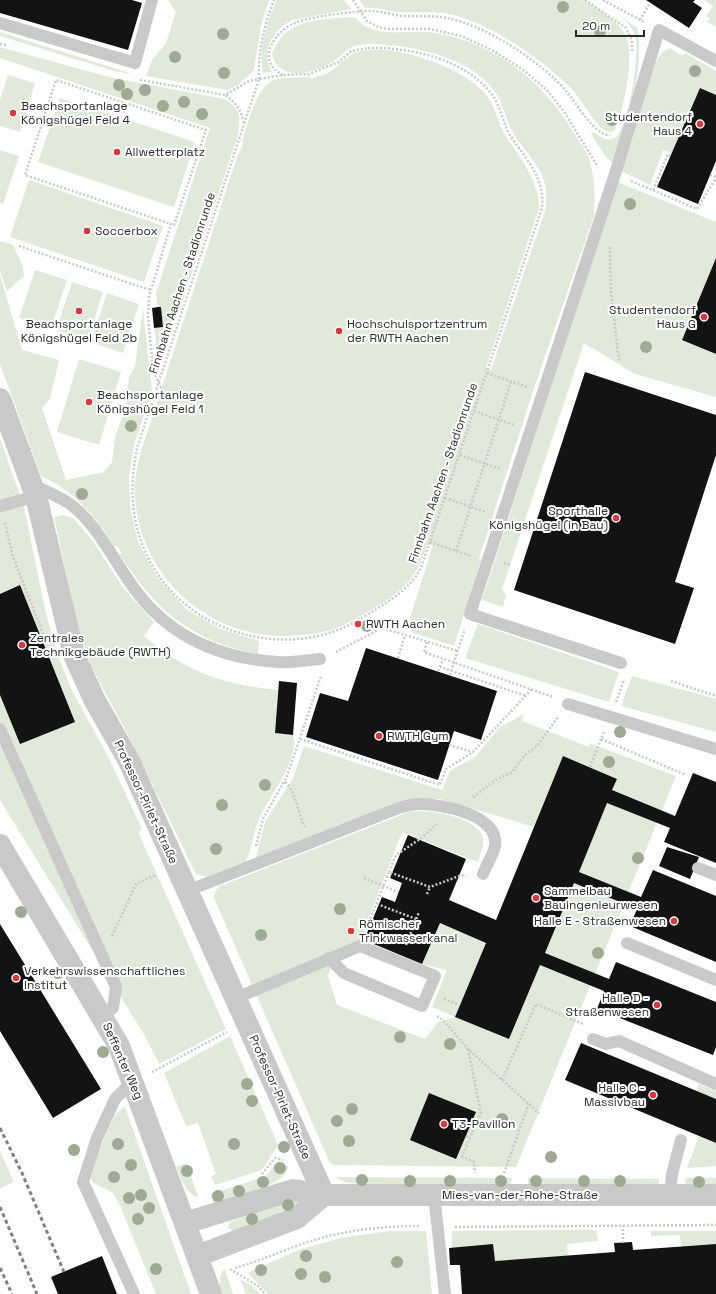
<svg xmlns="http://www.w3.org/2000/svg" width="716" height="1294" viewBox="0 0 716 1294" font-family="'Space Grotesk',sans-serif">
<style>
.green{fill:#e1e9da}
.building{fill:#131313}
.lines{fill:none;stroke-linecap:round;stroke-linejoin:round}
.path{stroke:#c9c9c9;stroke-width:2.5;stroke-dasharray:2 2;stroke-linecap:butt}
.service{stroke:#c9c9c9;stroke-width:12}
.minor{stroke:#c9c9c9;stroke-width:22}
.tertiary{stroke:#c9c9c9;stroke-width:22}
.rail{stroke:#818181;stroke-width:3;stroke-dasharray:4 3;stroke-linecap:butt}
.path-bridge{stroke:#c9c9c9;stroke-width:2.5;stroke-dasharray:2 2;stroke-linecap:butt}
.tree{fill:#9eaa94}
.poi-dot{fill:#d9383f;stroke:#fff;stroke-width:1.5}
.labels{text-anchor:middle;dominant-baseline:central;stroke-width:4;stroke-linejoin:round;paint-order:stroke}
.poi-label{font-size:12px;fill:#2c2c2c;stroke:#fff;text-anchor:start}
.street-label{font-size:12px;fill:#2c2c2c;stroke:#fff}
</style>
<rect width="100%" height="100%" fill="#fff"/>
<path class="green" d="M168,0H269L261,25L254,70L238,85L227,90L146,76L152,60L166,43L176,12Z
M277,0H344L351,9L292,20C273,30 259,52 272,72L263,73C258,50 267,21 277,0Z
M359,0C414,0 469,0 524,0C536,0 571,0 581,0C594,4 624,26 627,38C634,61 624,109 614,131L608,132L601,128C589,115 581,98 568,85C539,57 483,18 443,13C429,11 415,13 400,12C388,11 377,7 365,8Z
M706,0H716V27L707,22L710,19L706,16L713,6L705,1Z
M619,14L638,29C644,75 627,121 614,164L606,157L591,134L594,132C599,136 606,141 613,139C629,133 639,55 636,39C634,28 627,22 619,14Z
M349,17L356,18C374,41 410,28 436,33C496,44 543,81 574,133C579,141 586,150 589,159C595,177 595,197 594,216L535,385L479,559L481,560L454,646L411,632L414,623L409,621L433,545H427C415,581 402,592 369,611C358,617 347,624 334,629C319,634 302,635 286,636C205,638 133,569 135,487C135,474 138,463 141,451L237,157L244,142H242C247,126 255,92 270,82C280,76 298,78 310,77L311,79C317,76 326,75 331,71C339,65 348,55 357,52C392,42 460,66 484,92C495,104 498,124 507,138C522,161 538,179 539,208L486,368L491,370L545,211C552,176 533,162 515,136C507,123 504,108 497,95C479,65 437,52 405,47C390,45 370,42 354,46C346,49 339,58 332,62C314,74 278,82 272,54C285,19 316,20 349,17Z
M0,32L114,68L132,74L114,71L0,36Z
M0,47L109,77L224,99C242,108 241,120 237,138L160,368L154,328L163,326L161,307H158L156,293L210,128L0,58Z
M670,48L682,56L685,53L716,71V95L700,88L672,153L663,150L650,185L621,171L652,71C656,60 659,53 670,48Z
M8,75L35,83L20,132L0,126V100Z
M60,98L195,142L174,207L38,162Z
M0,150L19,156L3,204L0,203Z
M29,180L163,226L144,282L10,237Z
M618,182L716,222V258L682,339L716,354V397L635,374L584,343L502,589L506,595L503,607L482,600Z
M0,241L13,245L23,267L24,276L7,291L0,271Z
M35,270L67,280L51,328L19,318Z
M0,275L22,350L59,360L50,399L42,408L66,480L104,472L112,462L115,437L126,406L129,377L135,366L143,309L152,392L134,445L129,477L130,507L138,542L155,574L186,609L220,629L259,641L258,654C215,646 179,628 149,594C138,582 130,567 119,555L122,553L117,546L114,547C98,517 72,490 41,476L0,364Z
M72,282L103,292L87,341L56,330Z
M107,293L139,304L123,353L91,342Z
M79,359L121,372L99,445L57,432Z
M0,438L24,507L46,614L57,653L72,691L108,756L142,829L138,832L226,1029L159,1064L145,1036L0,800Z
M62,515L73,518L92,540L124,589L154,622L144,636C186,672 224,685 278,690L275,733L293,735C300,762 268,796 259,819C253,833 252,848 246,861L206,877L196,874L126,731L92,668L78,629L54,517Z
M478,624L619,672L609,702L465,658Z
M632,676L716,699V732L621,706Z
M524,714L522,721L589,747L590,743L676,776L516,1167L334,1165L330,1163L214,898L215,891L220,886L409,812C427,809 478,816 483,838C484,846 480,855 478,862L402,832L357,948L331,965L328,976L337,1005L425,1039L438,1022L455,1017L432,1007L447,970L422,964L440,923L486,943L455,1017L509,1039L617,779L563,756L534,827L440,799L402,800L256,858L265,822L293,778L304,746L442,790L450,771L475,757L500,727Z
M230,1036L278,1145L262,1170L215,1185L211,1176L216,1174L198,1123L186,1126L164,1073Z
M699,1084L716,1091V1099L696,1091Z
M125,1107L191,1294H156L119,1203L113,1193L92,1182L91,1176C97,1161 109,1113 125,1107Z
M699,1136L716,1143V1166L687,1168Z
M0,1151L14,1182L0,1188Z
M277,1162L289,1167C287,1170 285,1175 282,1177C272,1187 229,1202 214,1204L211,1194L266,1176Z
M186,1163L198,1196L196,1197C185,1192 181,1177 176,1167Z
M335,1177L512,1178L511,1184H356L345,1182Z
M528,1178L659,1179V1185L528,1184Z
M685,1178H716V1184H685Z
M295,1199L300,1202L299,1206L234,1231L228,1228L230,1222Z
M596,1230L598,1241L567,1244L568,1256L495,1261L452,1248V1231Z
M391,1231H426L432,1294H268L248,1273L298,1250L345,1237Z
M650,1231H716V1244L681,1246L680,1235L651,1236Z
M225,1270L233,1294H222C219,1286 219,1280 222,1271Z
M240,1279L251,1285L260,1294H246Z"/>
<path class="building" d="M0,0H132L142,3L128,50L0,13Z
M646,0H695L693,2L702,8L689,28Z
M700,88L716,95V161L698,204L657,187Z
M716,258V354L682,340Z
M158,307H161L163,327L154,328L152,308Z
M585,372L716,415V455L675,582L694,588L675,644L514,590Z
M20,585L75,722L20,744L0,695V594Z
M366,648L497,691L481,740L454,731L438,780L306,737L320,693L348,701Z
M279,681L297,683L293,735L275,733Z
M563,756L617,779L612,790L675,816L693,773L716,782V863L664,842L670,828L607,803L579,872L641,897L653,870L716,896V962L630,926L637,909L574,883L545,953L609,979L616,962L716,1002V1047L713,1055L597,1009L604,991L540,965L509,1039L455,1017L486,943L440,923L422,964L364,940L382,897L395,902L402,883L390,878L408,835L466,859L449,900L496,920Z
M667,847L699,857L690,879L659,866Z
M0,924L101,1089L53,1118L0,1031Z
M581,1043L716,1099V1143L565,1080Z
M429,1093L476,1112L456,1159L410,1140Z
M632,1242L633,1250L716,1244V1294H462L460,1265H450L449,1248L493,1244L495,1261L615,1252L614,1243Z
M102,1256L117,1294H58L51,1277Z"/>
<g class="lines">
<path class="path" d="M353,0L367,21L378,27L388,29H430L461,36L492,50L522,69L547,90L565,113L598,167
M585,0L626,28L632,41V52
M603,0L644,22
M640,20L650,3
M0,44L6,45
M368,48C410,47 467,59 493,96C501,108 503,124 511,137C527,160 545,178 542,208L423,562C416,584 394,598 375,610C360,619 346,628 329,633C254,656 167,617 141,541C130,510 131,479 137,448L259,79L283,75L309,74L339,62L351,51Z
M283,75C273,70 267,62 269,51C272,39 284,27 295,23C312,16 354,11 372,11C383,11 394,16 405,16C419,17 433,15 447,18C485,25 542,62 567,92C575,102 596,137 610,135
M140,80L225,95L249,81L259,79C258,51 264,26 274,0
M226,95C236,103 242,111 244,124
M710,175L716,177
M631,181L697,209L716,178
M653,190L668,154L670,156
M19,246L150,290
M610,247L611,292L619,361
M487,373L527,387
M161,388L153,370L148,316L149,297L171,224L174,225L206,130L56,80L25,175L171,224
M474,411L514,425
M460,455L500,469
M445,498L486,512
M5,523L13,557L46,641
M430,542L471,556
M456,551L511,382
M504,563L511,565
M427,642L424,652L553,697
M336,652L382,628L458,651
M456,656L465,629
M398,658L405,635
M440,667L443,659
M438,671L440,667L526,696
M671,681L716,696
M616,702L624,680
M604,732L601,739L686,775
M300,739L440,785L446,769L473,752L532,689
M449,745L473,752
M590,767L601,739
M285,782C297,793 297,812 305,827
M473,797L496,780L512,772L525,755L537,746L558,717
M256,846L263,819L287,776L321,676
M389,872L396,855L420,839L437,824
M427,894L430,887
M377,904L416,919
M366,930L389,872L430,887L462,875L466,877
M112,936L136,884L156,875
M406,945L419,912
M444,999L460,1005
M437,1016L443,1020L468,1049L539,1113
M468,1049L481,1113L462,1156L474,1162L475,1173
M152,1072L227,1032
M502,1080L536,1004L583,1024
M466,1136L470,1137
M504,1173L529,1103
M262,1174L275,1158L283,1160
M455,1227L716,1225
M623,1243V1226
M235,1268C257,1262 277,1253 299,1245C338,1231 378,1226 420,1226
M230,1269L258,1286L265,1294"/>
<path class="service" d="M0,23L135,63L152,0
M32,484C44,491 59,496 70,504C99,525 117,568 140,596C174,639 224,659 278,662C292,663 307,660 320,659
M1,506L36,496
M621,663L470,614L615,174L659,30L716,61
M568,704L716,749
M0,729L116,987L113,1008L102,1015
M698,868L716,875
M187,891L401,807C406,806 413,804 419,804C441,804 499,814 495,846C493,855 486,866 483,874
M627,943L716,980
M236,998L360,946L435,976L422,1006L344,973L329,958
M593,1039L606,1044L619,1041L716,1084
M133,1081L115,1099L97,1138L83,1182L134,1294
M434,1195L445,1294
M670,1195L672,1174L681,1140"/>
<path class="minor" d="M0,399L36,496L74,655L94,699L129,761L324,1195"/>
<path class="tertiary" d="M0,845L119,1046L211,1294
M185,1223L293,1190L324,1195H716
M197,1256L297,1218L324,1195"/>
<path class="rail" d="M0,1128L22,1173L64,1272
M0,1207L37,1294
M0,1268L12,1294"/>
<path class="path-bridge" d="M450,675L456,656
M364,878L398,892"/>
</g>
<g class="tree">
<circle cx="563" cy="7" r="6"/>
<circle cx="600" cy="31" r="6"/>
<circle cx="223" cy="34" r="6"/>
<circle cx="175" cy="57" r="6"/>
<circle cx="695" cy="71" r="6"/>
<circle cx="224" cy="73" r="6"/>
<circle cx="119" cy="85" r="6"/>
<circle cx="145" cy="90" r="6"/>
<circle cx="127" cy="94" r="6"/>
<circle cx="184" cy="102" r="6"/>
<circle cx="163" cy="106" r="6"/>
<circle cx="202" cy="114" r="6"/>
<circle cx="612" cy="120" r="6"/>
<circle cx="630" cy="204" r="6"/>
<circle cx="646" cy="347" r="6"/>
<circle cx="131" cy="426" r="6"/>
<circle cx="82" cy="494" r="6"/>
<circle cx="367" cy="626" r="6"/>
<circle cx="620" cy="732" r="6"/>
<circle cx="609" cy="762" r="6"/>
<circle cx="265" cy="785" r="6"/>
<circle cx="222" cy="805" r="6"/>
<circle cx="216" cy="849" r="6"/>
<circle cx="638" cy="858" r="6"/>
<circle cx="340" cy="909" r="6"/>
<circle cx="21" cy="912" r="6"/>
<circle cx="261" cy="935" r="6"/>
<circle cx="598" cy="953" r="6"/>
<circle cx="58" cy="973" r="6"/>
<circle cx="400" cy="1037" r="6"/>
<circle cx="450" cy="1044" r="6"/>
<circle cx="103" cy="1052" r="6"/>
<circle cx="247" cy="1084" r="6"/>
<circle cx="252" cy="1101" r="6"/>
<circle cx="352" cy="1109" r="6"/>
<circle cx="502" cy="1119" r="6"/>
<circle cx="337" cy="1121" r="6"/>
<circle cx="349" cy="1141" r="6"/>
<circle cx="118" cy="1144" r="6"/>
<circle cx="234" cy="1144" r="6"/>
<circle cx="284" cy="1147" r="6"/>
<circle cx="74" cy="1150" r="6"/>
<circle cx="551" cy="1157" r="6"/>
<circle cx="131" cy="1165" r="6"/>
<circle cx="280" cy="1168" r="6"/>
<circle cx="187" cy="1171" r="6"/>
<circle cx="114" cy="1177" r="6"/>
<circle cx="362" cy="1180" r="6"/>
<circle cx="410" cy="1181" r="6"/>
<circle cx="450" cy="1181" r="6"/>
<circle cx="501" cy="1181" r="6"/>
<circle cx="536" cy="1181" r="6"/>
<circle cx="584" cy="1181" r="6"/>
<circle cx="620" cy="1181" r="6"/>
<circle cx="263" cy="1182" r="6"/>
<circle cx="699" cy="1182" r="6"/>
<circle cx="239" cy="1191" r="6"/>
<circle cx="141" cy="1195" r="6"/>
<circle cx="218" cy="1196" r="6"/>
<circle cx="129" cy="1198" r="6"/>
<circle cx="288" cy="1205" r="6"/>
<circle cx="149" cy="1208" r="6"/>
<circle cx="138" cy="1219" r="6"/>
<circle cx="252" cy="1219" r="6"/>
<circle cx="306" cy="1256" r="6"/>
<circle cx="397" cy="1262" r="6"/>
<circle cx="156" cy="1269" r="6"/>
<circle cx="261" cy="1270" r="6"/>
<circle cx="301" cy="1274" r="6"/>
<circle cx="325" cy="1277" r="6"/>
</g>
<g class="poi-dot">
<circle cx="13" cy="113" r="4"/>
<circle cx="700" cy="124" r="4"/>
<circle cx="117" cy="152" r="4"/>
<circle cx="87" cy="231" r="4"/>
<circle cx="79" cy="311" r="4"/>
<circle cx="704" cy="317" r="4"/>
<circle cx="339" cy="331" r="4"/>
<circle cx="89" cy="402" r="4"/>
<circle cx="616" cy="518" r="4"/>
<circle cx="358" cy="624" r="4"/>
<circle cx="22" cy="645" r="4"/>
<circle cx="379" cy="736" r="4"/>
<circle cx="536" cy="898" r="4"/>
<circle cx="674" cy="921" r="4"/>
<circle cx="351" cy="931" r="4"/>
<circle cx="16" cy="978" r="4"/>
<circle cx="657" cy="1005" r="4"/>
<circle cx="653" cy="1095" r="4"/>
<circle cx="444" cy="1124" r="4"/>
</g>
<g class="labels">
<g class="poi-label">
<text x="21" y="106">Beachsportanlage<tspan x="21" dy="14">Königshügel Feld 4</tspan></text>
<text x="692" y="117" text-anchor="end">Studentendorf<tspan x="692" dy="14">Haus 4</tspan></text>
<text x="125" y="152">Allwetterplatz</text>
<text x="95" y="231">Soccerbox</text>
<text x="696" y="310" text-anchor="end">Studentendorf<tspan x="696" dy="14">Haus G</tspan></text>
<text x="79" y="324" text-anchor="middle">Beachsportanlage<tspan x="79" dy="14">Königshügel Feld 2b</tspan></text>
<text x="347" y="324">Hochschulsportzentrum<tspan x="347" dy="14">der RWTH Aachen</tspan></text>
<text x="97" y="395">Beachsportanlage<tspan x="97" dy="14">Königshügel Feld 1</tspan></text>
<text x="608" y="511" text-anchor="end">Sporthalle<tspan x="608" dy="14">Königshügel (in Bau)</tspan></text>
<text x="366" y="624">RWTH Aachen</text>
<text x="30" y="638">Zentrales<tspan x="30" dy="14">Technikgebäude (RWTH)</tspan></text>
<text x="387" y="736">RWTH Gym</text>
<text x="544" y="891">Sammelbau<tspan x="544" dy="14">Bauingenieurwesen</tspan></text>
<text x="666" y="921" text-anchor="end">Halle E - Straßenwesen</text>
<text x="359" y="924">Römischer<tspan x="359" dy="14">Trinkwasserkanal</tspan></text>
<text x="24" y="971">Verkehrswissenschaftliches<tspan x="24" dy="14">Institut</tspan></text>
<text x="649" y="998" text-anchor="end">Halle D -<tspan x="649" dy="14">Straßenwesen</tspan></text>
<text x="645" y="1088" text-anchor="end">Halle C -<tspan x="645" dy="14">Massivbau</tspan></text>
<text x="452" y="1124">T3-Pavillon</text>
</g>
<g class="street-label">
<text transform="translate(182 283) rotate(-72)">Finnbahn Aachen - Stadionrunde</text>
<text transform="translate(443 473) rotate(-71)">Finnbahn Aachen - Stadionrunde</text>
<text transform="translate(146 802) rotate(65)">Professor-Pirlet-Straße</text>
<text transform="translate(123 1061) rotate(66)">Seffenter Weg</text>
<text transform="translate(280 1097) rotate(66)">Professor-Pirlet-Straße</text>
<text x="520" y="1195">Mies-van-der-Rohe-Straße</text>
</g>
</g>
<path d="M576 30v6h68v-6" fill="none" stroke="#2c2c2c" stroke-width="2"/>
<text x="582" y="30" font-size="12" fill="#2c2c2c" stroke="#ffffff" stroke-width="3" paint-order="stroke">20 m</text>
</svg>
